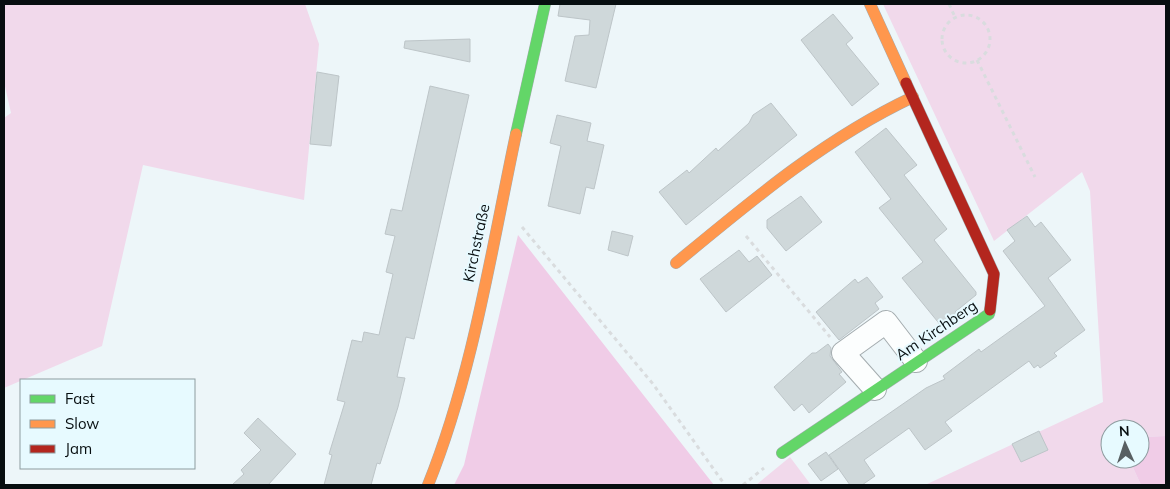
<svg xmlns="http://www.w3.org/2000/svg" width="1170" height="489" viewBox="0 0 1170 489" font-family="Mulish,sans-serif">
<style>
.green{fill:#f1d9eb}
.forest{fill:#f0cce7}
.building{fill:#cfd8da;stroke:#bdc5c8}
.lines{fill:none;stroke-linecap:round;stroke-linejoin:round}
.street-casing{stroke:#a4acaf;stroke-width:24}
.fast-casing{stroke:#a4acaf;stroke-width:12}
.slow-casing{stroke:#a4acaf;stroke-width:12}
.jam-casing{stroke:#a4acaf;stroke-width:12}
.path{stroke:#d9dcde;stroke-width:3;stroke-dasharray:4 4;stroke-linecap:butt}
.street{stroke:#fcfefe;stroke-width:22}
.fast{stroke:#63d668;stroke-width:11}
.slow{stroke:#ff974d;stroke-width:11}
.jam{stroke:#b3261e;stroke-width:11}
.labels{text-anchor:middle;dominant-baseline:central;stroke-width:4;stroke-linejoin:round;paint-order:stroke}
.street-label{font-size:15px;fill:#070e10;stroke:#e7faff}
</style>
<rect width="100%" height="100%" fill="#edf6f9"/>
<path class="green" d="M4,4H305L319,44L304,200L143,165L102,346L4,388V118L11,113L4,82Z
M883,4H1166V436L1140,437V429H1110V459H1129L1141,485H925L1103,402L1090,191L1082,172L994,241Z
M790,457L811,485H756Z"/>
<path class="forest" d="M518,235L714,485H454L464,465Z
M1166,436V485H1141L1129,459H1140V437Z"/>
<path class="building" d="M560,4H616L596,88L565,81L575,36L589,35L590,20L558,16Z
M833,14L853,38L846,44L879,84L852,106L801,40Z
M470,39V62L404,48L405,41Z
M317,72L339,76L331,146L310,144Z
M430,86L469,95L414,339L406,337L397,377L405,378L398,407L380,464L377,463L371,485H324L332,455L329,454L345,402L337,400L352,340L362,342L364,332L379,335L393,274L386,272L395,236L385,234L391,209L402,211Z
M771,103L797,135L686,225L659,192L687,170L689,173L716,148L718,151L749,123L753,115Z
M557,115L591,123L587,141L604,145L594,189L586,187L580,214L548,206L561,146L550,143Z
M886,128L917,165L904,175L947,229L934,240L976,292V295L955,312L958,316L942,327L902,278L923,262L879,208L891,199L855,152Z
M801,196L822,222L786,251L767,228V220Z
M1027,216L1035,227L1041,222L1071,260L1048,278L1085,330L1054,353L1057,356L1040,368L1038,365L1034,368L1029,361L945,422L952,431L925,450L909,428L864,460L875,476L862,485H850L829,455L926,388L945,379L943,376L979,349L981,352L1045,306L1003,251L1015,241L1007,230Z
M612,231L633,236L628,256L608,250Z
M739,250L749,262L757,256L772,275L726,312L700,279Z
M867,277L883,297L875,303L879,309L839,340L816,312L855,279L858,283Z
M828,344L831,348L830,356L842,372L839,374L846,382L809,413L802,404L794,411L774,387L812,353H816Z
M258,418L296,454L268,485H232L244,474L241,470L261,450L244,433Z
M1039,431L1048,450L1021,462L1012,444Z
M826,452L838,469L821,481L808,464Z"/>
<g class="lines">
<g class="street-casing">
<path id="street" d="M875,389L843,353L886,322L916,361"/>
</g>
<g class="fast-casing">
<path id="fast" d="M516,134L545,4
M782,453L989,314L990,310"/>
</g>
<g class="slow-casing">
<path id="slow" d="M870,4L906,83
M676,263C751,201 824,139 913,97
M428,485C473,373 491,252 516,134"/>
</g>
<g class="jam-casing">
<path id="jam" d="M906,83L994,274L990,310"/>
</g>
<path class="path" d="M949,4L955,17
M942 39a24 24 0 1 1 48 0a24 24 0 1 1-48 0Z
M977,60L1035,177
M522,227L653,384L725,485
M746,236L830,337
M743,485L764,468"/>
<use href="#street" class="street"/>
<use href="#fast" class="fast"/>
<use href="#slow" class="slow"/>
<use href="#jam" class="jam"/>
</g>
<g class="labels">
<g class="street-label">
<text transform="translate(476 243) rotate(-78)">Kirchstraße</text>
<text transform="translate(936 330) rotate(-34)">Am Kirchberg</text>
</g>
</g>
<rect width="1170" height="489" fill="none" stroke="#070e10" stroke-width="10"/>
<rect x="20" y="379" width="175" height="90" fill="#e7faff" stroke="#8d9c9f"/>
<rect x="30" y="395" width="25" height="8" fill="#63d668" stroke="#8d9c9f"/>
<text x="65" y="404" font-size="15" fill="#070e10">Fast</text>
<rect x="30" y="420" width="25" height="8" fill="#ff974d" stroke="#8d9c9f"/>
<text x="65" y="429" font-size="15" fill="#070e10">Slow</text>
<rect x="30" y="445" width="25" height="8" fill="#b3261e" stroke="#8d9c9f"/>
<text x="65" y="454" font-size="15" fill="#070e10">Jam</text>
<g transform="translate(1125 444) rotate(357)"><circle r="24" fill="#e7faff" stroke="#8d9c9f"/>
<path d="M0-4L9 19L0 12L-9 19Z" fill="#585f62"/>
<text y="-8" font-size="14" font-weight="bold" text-anchor="middle" fill="#070e10">N</text>
</g>
</svg>
